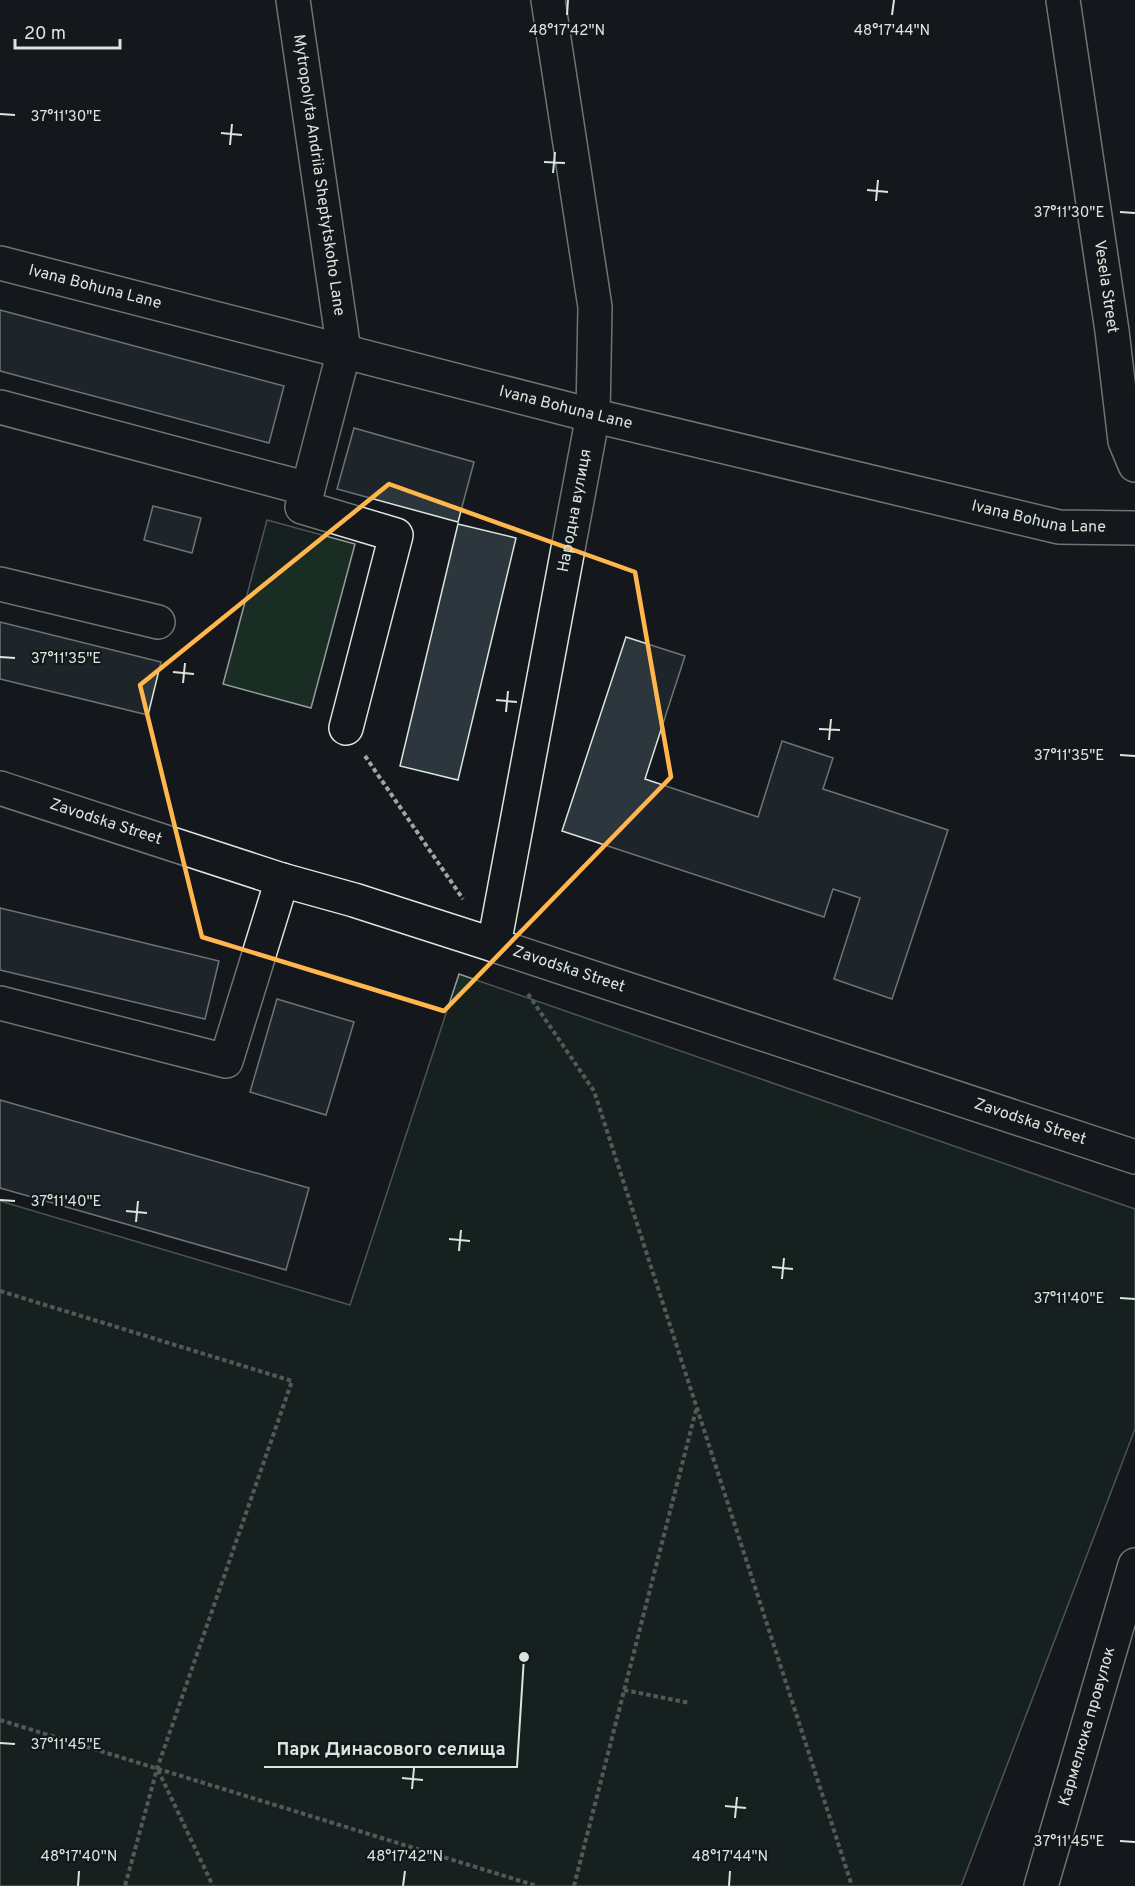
<svg xmlns="http://www.w3.org/2000/svg" width="1135" height="1886" viewBox="0 0 1135 1886" font-family="Overpass,sans-serif">
<style>
.green{fill:#1a2d24;stroke:#939e99;stroke-width:1.5}
.building{fill:#2c363c;stroke:#d8e6dc;stroke-width:1.5}
.lines{fill:none;stroke-linecap:round;stroke-linejoin:round}
.minor-casing{stroke:#d8e6dc;stroke-width:36}
.path{stroke:#9da8a2;stroke-width:4;stroke-dasharray:4.5 3;stroke-linecap:butt}
.minor{stroke:#14181c;stroke-width:33}
.marked{fill:none;stroke:#ffb74d;stroke-width:4.5;stroke-linejoin:round}
.ticks{fill:none;stroke:#d8e6dc;stroke-width:2}
.labels{text-anchor:middle;dominant-baseline:central;stroke-width:4.5;stroke-linejoin:round;paint-order:stroke}
.street-label{font-size:16px;fill:#d8e6dc;stroke:#14181c}
.ticks-label{font-size:15px;text-anchor:middle;fill:#d8e6dc;stroke:#14181c;stroke-width:4.5;stroke-linejoin:round;paint-order:stroke}
.leader{fill:none;stroke:#d8e6dc;stroke-width:2}
.callout-dot{fill:#d8e6dc;stroke:#14181c;stroke-width:2}
.callout-label{font-size:18px;text-anchor:middle;font-weight:bold;fill:#d8e6dc;stroke:#14181c;stroke-width:4.5;stroke-linejoin:round;paint-order:stroke}
</style>
<rect width="100%" height="100%" fill="#14181c"/>
<path class="green" d="M267,520L355,544L311,708L223,684Z
M459,974L1135,1209V1429L961,1886H0V1201L350,1305Z"/>
<path class="building" d="M0,310L284,386L269,443L0,371Z
M354,428L474,462L458,522L337,489Z
M153,506L201,518L192,553L144,540Z
M458,524L516,538L458,780L400,766Z
M0,622L161,662L148,715L0,679Z
M626,637L685,656L645,779L758,817L782,741L833,758L823,789L948,830L892,999L834,979L860,898L833,889L824,917L562,831Z
M0,908L219,961L205,1019L0,970Z
M277,999L354,1022L326,1115L250,1092Z
M0,1100L309,1188L286,1270L0,1188Z"/>
<g class="lines">
<g class="minor-casing">
<g id="minor">
<path id="s1" d="M293,0L344,351L308,489"/>
<path id="s2" d="M1063,0L1112,331L1125,441L1135,465"/>
<path id="s3" d="M0,263L583,413L1059,527L1135,528"/>
<path d="M0,407L308,489L302,507L396,535L346,728"/>
<path d="M0,584L158,622"/>
<path id="s4" d="M0,788L282,880L354,900L494,945L1135,1157"/>
<path id="s5" d="M494,945L593,415L595,307L548,0"/>
<path d="M0,1003L226,1061L282,880"/>
<path id="s6" d="M1041,1886L1135,1565"/>
</g>
</g>
<path class="path" d="M365,756L463,899
M528,994L594,1091L852,1886
M0,1291L292,1381L157,1769L125,1886
M624,1690L690,1703
M0,1720L537,1886
M158,1770L213,1886
M574,1886L696,1410"/>
<use href="#minor" class="minor"/>
</g>
<path d="M0 0H1135V1886H0ZM389,484L635,572L671,777L444,1011L202,937L140,685Z" fill="#14181c" fill-opacity=".55" fill-rule="evenodd"/>
<path class="marked" d="M389,484L635,572L671,777L444,1011L202,937L140,685Z"/>
<path class="ticks" d="M567,15L568,0M892,15L894,0M0,114L15,115M221,133L242,135M230,145L232,124M544,162L565,163M553,173L555,152M867,190L888,192M876,201L878,180M1120,212L1135,213M0,657L15,658M173,672L194,674M183,683L185,663M496,700L517,702M506,712L508,691M819,729L840,730M829,740L831,719M1120,755L1135,756M0,1200L15,1201M126,1211L147,1213M136,1222L138,1201M449,1239L470,1241M459,1251L461,1230M772,1267L793,1269M782,1279L784,1258M1120,1298L1135,1299M0,1743L15,1744M402,1778L423,1780M412,1789L414,1768M725,1806L746,1808M735,1818L737,1797M1120,1841L1135,1842M78,1886L79,1871M403,1886L405,1871M729,1886L730,1871"/>
<g class="labels">
<g class="street-label">
<text stroke="none"><textPath href="#s1" startOffset="177">Mytropolyta Andriia Sheptytskoho Lane</textPath></text>
<text stroke="none"><textPath href="#s2" startOffset="290">Vesela Street</textPath></text>
<text stroke="none"><textPath href="#s3" startOffset="98">Ivana Bohuna Lane</textPath></text>
<text stroke="none"><textPath href="#s3" startOffset="584">Ivana Bohuna Lane</textPath></text>
<text stroke="none"><textPath href="#s5" startOffset="442">Народна вулиця</textPath></text>
<text stroke="none"><textPath href="#s3" startOffset="1070">Ivana Bohuna Lane</textPath></text>
<text stroke="none"><textPath href="#s4" startOffset="111">Zavodska Street</textPath></text>
<text stroke="none"><textPath href="#s4" startOffset="597">Zavodska Street</textPath></text>
<text stroke="none"><textPath href="#s4" startOffset="1083">Zavodska Street</textPath></text>
<text stroke="none"><textPath href="#s6" startOffset="166">Кармелюка провулок</textPath></text>
</g>
</g>
<g class="ticks-label">
<text x="567" y="35">48°17'42"N</text>
<text x="892" y="35">48°17'44"N</text>
<text x="66" y="121">37°11'30"E</text>
<text x="1069" y="217">37°11'30"E</text>
<text x="66" y="663">37°11'35"E</text>
<text x="1069" y="760">37°11'35"E</text>
<text x="66" y="1206">37°11'40"E</text>
<text x="1069" y="1303">37°11'40"E</text>
<text x="66" y="1749">37°11'45"E</text>
<text x="1069" y="1846">37°11'45"E</text>
<text x="79" y="1861">48°17'40"N</text>
<text x="405" y="1861">48°17'42"N</text>
<text x="730" y="1861">48°17'44"N</text>
</g>
<path class="leader" d="M524 1657L517 1767H264"/>
<circle class="callout-dot" cx="524" cy="1657" r="6"/>
<g class="callout-label">
<text x="391" y="1755">Парк Динасового селища</text>
</g>
<path d="M15 39v9h105v-9" fill="none" stroke="#d8e6dc" stroke-width="3"/>
<text x="24" y="39" font-size="18" fill="#d8e6dc" stroke="#14181c" stroke-width="4.5" paint-order="stroke">20 m</text>
</svg>
